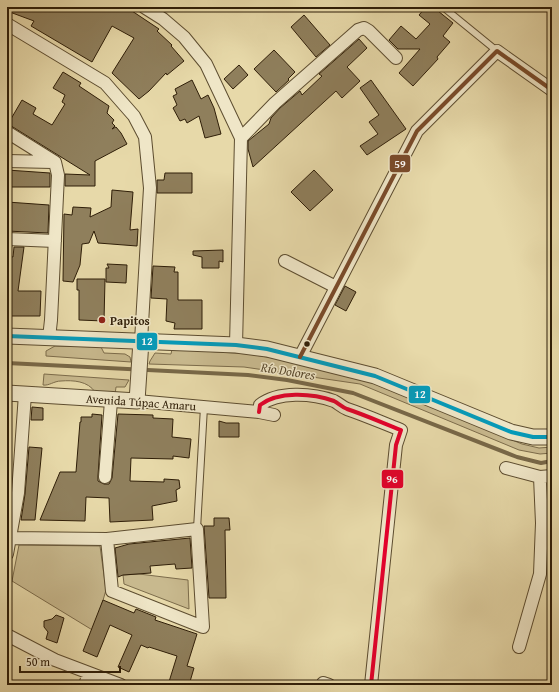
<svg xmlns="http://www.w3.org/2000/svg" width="559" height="692" viewBox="0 0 559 692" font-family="'Gentium Book Plus',serif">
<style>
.green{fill:#c8b98e;stroke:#7c6c4b}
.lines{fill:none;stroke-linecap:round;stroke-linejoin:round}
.stream{stroke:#786848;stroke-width:4}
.building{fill:#8f7f5c;stroke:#2f1e08}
.service-casing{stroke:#5d4d30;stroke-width:8}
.minor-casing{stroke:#5d4d30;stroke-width:14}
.tertiary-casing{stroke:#5d4d30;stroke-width:17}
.service{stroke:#efe6c7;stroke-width:6}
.minor{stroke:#efe6c7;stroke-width:12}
.tertiary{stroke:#efe6c7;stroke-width:15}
.bus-1-casing{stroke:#efe6c7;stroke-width:7}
.bus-2-casing{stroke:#efe6c7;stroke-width:7}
.bus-3-casing{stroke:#efe6c7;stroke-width:7}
.bus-1{stroke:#059bba;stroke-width:4}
.bus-2{stroke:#7a4b2a;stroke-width:4}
.bus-3{stroke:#e4002b;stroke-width:4}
.poi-dot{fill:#8f2418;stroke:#efe6c7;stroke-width:1.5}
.bus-dot{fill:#2f1e08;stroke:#efe6c7;stroke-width:1.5}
.labels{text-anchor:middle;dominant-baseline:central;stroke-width:3;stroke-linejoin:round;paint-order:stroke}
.poi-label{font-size:12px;font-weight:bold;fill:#2f1e08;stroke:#efe6c7;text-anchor:start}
.street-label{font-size:12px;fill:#2f1e08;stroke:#efe6c7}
.water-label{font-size:13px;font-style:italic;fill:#59492d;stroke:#efe6c7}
.line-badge{stroke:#efe6c7;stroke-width:1.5}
.badge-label{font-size:11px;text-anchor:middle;font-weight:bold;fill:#fff}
</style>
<rect width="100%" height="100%" fill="#e7d9a9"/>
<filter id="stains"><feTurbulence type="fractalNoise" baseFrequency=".005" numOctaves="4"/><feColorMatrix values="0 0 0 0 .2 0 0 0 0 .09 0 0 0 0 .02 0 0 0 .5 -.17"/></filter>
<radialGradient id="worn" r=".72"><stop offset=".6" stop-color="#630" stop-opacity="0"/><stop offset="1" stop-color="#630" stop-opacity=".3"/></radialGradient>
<path class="green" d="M55,346L101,347L104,353L125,354L130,357L131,362L46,356V351Z
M172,349L249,354L297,362L363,379L522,444L539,448L552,447V453L540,454L519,450L360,384L244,367L149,364L150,361L155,353L171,354Z
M44,374L129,380L125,387H116L115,395L95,392C88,381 73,380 61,381C54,381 49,386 43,385Z
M19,545L100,546L106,590L94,631L12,581Z
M139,574L188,580L189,609L124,584L123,575Z"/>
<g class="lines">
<path class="stream" d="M7,363L248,375L287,380L353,393L517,457L541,463L552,461"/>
</g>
<path class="building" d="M7,7H134L132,11L159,29L157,31L172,45L171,46L184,61L167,75L166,73L149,91L139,99L112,73L134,38L112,26L92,62L31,26L34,21L7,11Z
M426,7H433L453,23L443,36L450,42L437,57L438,59L413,86L399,73L420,49H398L389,40L401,26L416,39L430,24L419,15Z
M304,15L330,45L316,57L291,27Z
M359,39L367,48L347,67L360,81L342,98L336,91L253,167L248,149V141L269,124L271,118L280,108L300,91L302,95L322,76L319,74Z
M274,50L295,72L288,79L289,80L276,92L254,69Z
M239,65L248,75L233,89L224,79Z
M63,72L81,83L79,86L109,106L107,113L114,120L112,123L115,126L112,129L116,127L121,133L127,144L95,161V186H65V174L90,175L8,124L22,100L36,108L33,114L52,125L65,104L62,102L65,95L53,88Z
M192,80L201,99L208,95L214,108L221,134L205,138L199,116L187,123L185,119L180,121L173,108L177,105L173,96L177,94L175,89Z
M371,80L406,129L367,155L360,146L378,134L369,122L379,115L360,88Z
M7,170L50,173V187H7Z
M314,170L333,190L310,211L291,192Z
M165,173H192V193H157V180H164Z
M112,190L133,192L130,230L138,229L137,246L98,243L94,231L89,243L82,244L80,265L73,282L63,281L64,214L72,215L73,207L91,208L90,217L111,207Z
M7,202L49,205L48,233L7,231Z
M14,247H24L18,291H41L40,316H7V256L13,257Z
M223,250V262L219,261V268H202V257L193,255V251Z
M107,264L127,265L126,283L106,282V268H109Z
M153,266L175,267L174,272H178V300H202V329H174L175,323L166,321L167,299L151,298Z
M77,279H105L104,321L79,320V290H77Z
M345,286L356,292L346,311L335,305Z
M32,407L43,408V420H31Z
M92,414L102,415L98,476V481L104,484H109L112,478L118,414L153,415V418L173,419L172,437L191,439L189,458L173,456V459L131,458L130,481L164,482V479L179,480L180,488L176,490L177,501L152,506L153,520L110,522L109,498L86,497L85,521L40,520L60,472H76L80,422H81V417H92Z
M219,421L226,423H239V437H219Z
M29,447L42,448L35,520H21L25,494Z
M214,518H229L230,530H225L226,598H209L204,526H214Z
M190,538L192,568L176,569L175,564L150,566L151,573L123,575L118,577L115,548L129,544Z
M103,600L134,613L136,609L156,617L155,620L197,634L187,666L194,668L189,685H168L177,656L149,647L148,648L141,645L129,672L118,667L132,635L110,625L97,657L83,651Z
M56,615L64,618L57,643L46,639L48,632L44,627V621L52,619Z"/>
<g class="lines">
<g class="service-casing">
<path id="service" d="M443,7L497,51
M197,529L204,407"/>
</g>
<g class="minor-casing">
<path id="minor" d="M144,7L163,19L184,37L206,64L241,138L236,345
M7,24L105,83L134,116L145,137L150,188L141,341
M7,132L55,162L58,175L51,320L49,338
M241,138L275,103L358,30L364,28L369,31L396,58
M7,161L53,162
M7,239L55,241
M285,261L336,287
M300,357L417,131L497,51L552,90
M137,401L259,412L274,415
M259,412L260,405C278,391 312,393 334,401C338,403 342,407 347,409C365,415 383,423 401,430L396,445L371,685
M506,468L540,477L552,476
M105,477L111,401
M7,538L107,539L197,529L203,627L112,591L107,539
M7,554L18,493L25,394
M7,635L55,660L121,685
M519,647L540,574L542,523L540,477
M323,683L329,685
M85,685L89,673"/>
</g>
<g class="tertiary-casing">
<path id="tertiary" d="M7,336L236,345L267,349L375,376L511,432L533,437H552
M7,393L137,401L141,341"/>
</g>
<use href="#service" class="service"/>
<use href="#minor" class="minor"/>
<use href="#tertiary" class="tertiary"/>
<g class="bus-1-casing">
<path id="bus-1" d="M7,336L236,345L267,349L375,376L511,432L533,437H552"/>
</g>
<g class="bus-2-casing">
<path id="bus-2" d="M300,357L417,131L497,51L552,90"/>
</g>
<g class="bus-3-casing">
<path id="bus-3" d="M259,412L260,405C278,391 312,393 334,401C338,403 342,407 347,409C365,415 383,423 401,430L396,445L371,685"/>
</g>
<use href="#bus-1" class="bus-1"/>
<use href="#bus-2" class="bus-2"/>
<use href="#bus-3" class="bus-3"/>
</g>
<circle class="poi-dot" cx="102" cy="320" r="4"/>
<circle class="bus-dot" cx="307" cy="344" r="3.5"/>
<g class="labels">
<g class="poi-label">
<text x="110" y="320">Papitos</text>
</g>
<g class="street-label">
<text transform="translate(141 402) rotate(4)">Avenida Túpac Amaru</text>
</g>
<g class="water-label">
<text transform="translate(288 371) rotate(9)">Río Dolores</text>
</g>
</g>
<g class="line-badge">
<rect x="389" y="154" width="22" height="19" rx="4" fill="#7a4b2a"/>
<rect x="136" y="332" width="22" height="19" rx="4" fill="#059bba"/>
<rect x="408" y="385" width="23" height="19" rx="4" fill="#059bba"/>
<rect x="381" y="469" width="23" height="20" rx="4" fill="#e4002b"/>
</g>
<g class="badge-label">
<text x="400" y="168">59</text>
<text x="147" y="345">12</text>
<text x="420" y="398">12</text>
<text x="392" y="483">96</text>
</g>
<rect width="559" height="692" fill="none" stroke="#e7d9a9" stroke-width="24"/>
<rect x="8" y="8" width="543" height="676" fill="none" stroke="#2f1e08" stroke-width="2"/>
<rect x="12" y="12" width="535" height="668" fill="none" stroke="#2f1e08"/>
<path d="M20 666v6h100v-6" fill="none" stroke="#2f1e08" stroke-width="2"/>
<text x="26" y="666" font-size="12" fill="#2f1e08" stroke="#efe6c7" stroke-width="3" paint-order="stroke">50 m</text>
<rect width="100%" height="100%" filter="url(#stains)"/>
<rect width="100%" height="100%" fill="url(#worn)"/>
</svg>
